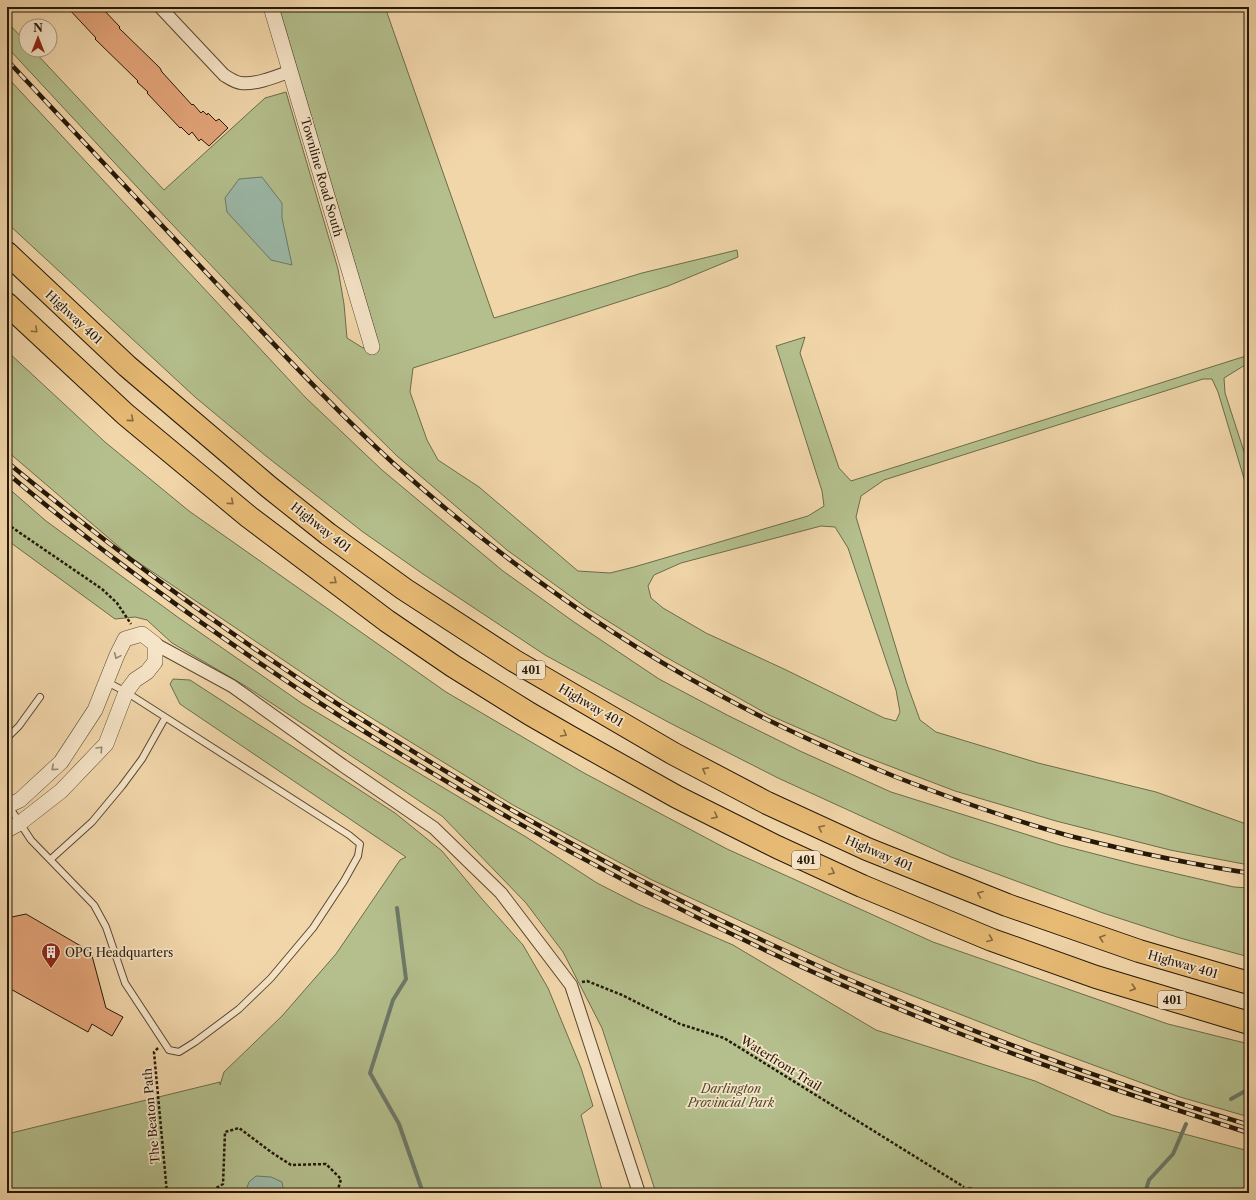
<svg xmlns="http://www.w3.org/2000/svg" width="1256" height="1200" viewBox="0 0 1256 1200" font-family="'Libre Caslon Text',serif">
<style>
.green{fill:#b4bf8d;stroke:#6c6c4a;fill-rule:evenodd}
.water{fill:#9bb9a8;stroke:#6c7968}
.lines{fill:none;stroke-linecap:round;stroke-linejoin:round}
.stream{stroke:#6c7968;stroke-width:4}
.building{fill:#e4a57a;stroke:#251807}
.service-casing{stroke:#584830;stroke-width:8}
.minor-casing{stroke:#584830;stroke-width:14}
.tertiary-casing{stroke:#584830;stroke-width:16}
.motorway-casing{stroke:#251807;stroke-width:24}
.path{stroke:#251807;stroke-width:2.5;stroke-dasharray:3 2;stroke-linecap:butt}
.service{stroke:#f6e4c8;stroke-width:6}
.minor{stroke:#f6e4c8;stroke-width:12}
.tertiary{stroke:#f6e4c8;stroke-width:15}
.motorway{stroke:#e8bb75;stroke-width:22}
.rail-casing{stroke:#251807;stroke-width:4.5}
.rail{stroke:#f6e4c8;stroke-width:3;stroke-dasharray:9;stroke-linecap:butt}
.oneway{stroke:#866a3e}
.oneway2{stroke:#988871}
.labels{text-anchor:middle;dominant-baseline:central;stroke-width:3.5;stroke-linejoin:round;paint-order:stroke}
.shield{fill:#f6e4c8;stroke:#645541;stroke-width:1}
.shield-label{font-size:11px;font-weight:bold;fill:#251807}
.street-label{font-size:12px;fill:#251807;stroke:#f6e4c8}
.poi-label{font-size:12px;fill:#251807;stroke:#f6e4c8;text-anchor:start}
.park-label{font-size:12px;font-style:italic;fill:#504a2f;stroke:#f6e4c8}
</style>
<rect width="100%" height="100%" fill="#f1d6aa"/>
<filter id="stains"><feTurbulence type="fractalNoise" baseFrequency=".005" numOctaves="4"/><feColorMatrix values="0 0 0 0 .2 0 0 0 0 .09 0 0 0 0 .02 0 0 0 .5 -.17"/></filter>
<radialGradient id="worn" r=".72"><stop offset=".6" stop-color="#630" stop-opacity="0"/><stop offset="1" stop-color="#630" stop-opacity=".3"/></radialGradient>
<path class="green" d="M279,7H385L494,318L642,273L737,250L738,257L668,286L413,368L410,392L427,440L438,460L479,487L578,571L610,573L634,567L808,516L824,506L822,491L776,346L805,337L800,353L839,468L851,481L1249,355V364L1245,365L1224,378L1225,393L1249,467V495L1218,392L1212,379H1203L884,480L861,496L856,517L907,684L920,720L936,732L1038,763L1156,792L1249,825V865L1170,850L1056,821L955,791L858,754L769,715L662,655L587,608L507,550L397,456L317,377L151,202L7,47V22L26,42V50H33L164,190L265,98L286,92L338,269L344,304L347,338L363,348L378,341ZM821,526L835,527L848,548L896,690L900,712L896,721L884,718L784,669L706,633L663,608L651,598L648,586L654,575L681,563Z
M7,77L306,398L382,470L503,571L574,622L659,679L727,715L800,751L891,792L1060,845L1134,864L1234,887L1249,888V957L1180,938L1103,913L951,857L778,778L668,722L545,655L423,574L363,532L266,456L195,397L7,223Z
M7,351L105,442L189,511L446,692L584,773L727,849L933,942L1168,1024L1249,1044V1117L1180,1097L1031,1042L844,969L650,879L513,805L344,701L132,558L7,451Z
M7,487L46,521L179,618L303,704L526,837L597,883L638,904L733,945L876,1030L1035,1081L1112,1115L1249,1151V1193H656L602,1028L563,952L526,903L442,816L247,687L172,643L147,620L135,617L115,619L7,540Z
M173,679L190,680L395,813L442,851L482,899L523,945L548,988L581,1068L593,1106L581,1115L603,1193H7V1134L220,1082V1085L224,1072L282,1016L336,954L400,860L406,857L180,704L170,684Z"/>
<path class="water" d="M262,177L282,203V218L292,265L271,260L227,212L225,198L239,179Z
M256,1176L271,1177L282,1182L284,1193H245L249,1182Z"/>
<g class="lines">
<path class="stream" d="M397,908L406,979L393,1000L370,1073L399,1124L423,1193
M1231,1099L1249,1089
M1145,1193L1149,1180L1173,1154L1186,1124"/>
</g>
<path class="building" d="M67,7H101L120,27L119,28L160,68L162,72L192,105L193,104L201,113L203,111L207,115L208,113L216,121L219,119L228,128L209,146L201,139L199,141L192,132L189,135L181,127L180,128L147,93L148,92L137,82L138,81L95,39L96,38Z
M26,914L91,952L106,1008L123,1017L112,1036L92,1024L88,1032L7,987V918Z"/>
<g class="lines">
<g class="service-casing">
<path id="service" d="M7,738L19,726L40,697
M8,805L31,840L94,905L106,927L125,983L169,1050L179,1052L195,1042L239,1009L271,978L313,928L344,881L358,856L360,844L349,835L126,692L107,682
M51,859L92,822L122,786L142,759L165,718
M970,1191L973,1193"/>
</g>
<g class="minor-casing">
<path id="minor" d="M160,7L224,75C229,78 234,82 241,83C256,85 277,76 291,71
M155,644L232,686L342,765L434,828L501,893L571,985L639,1193"/>
</g>
<g class="tertiary-casing">
<path id="tertiary" d="M271,7L372,347
M7,806L20,800L61,762L95,710L117,655L125,639L142,634L155,644V662L147,672L135,680L126,692L106,744L61,791L20,823L7,830"/>
</g>
<g class="motorway-casing">
<path id="motorway" d="M7,253L127,366L269,487L328,534L404,589L513,660L674,754L767,803L867,849L1007,905L1139,951L1249,983
M7,304L125,414L249,517L387,621L453,666L530,714L570,737L677,797L777,847L862,886L992,940L1096,977L1249,1023"/>
</g>
<path class="path" d="M7,524L102,589L117,603L131,624
M582,982L587,981L622,995L680,1024L724,1038L964,1187
M158,1048L154,1052L167,1193
M208,1193L223,1184L225,1132L239,1128L271,1152L291,1165L326,1164L341,1179L337,1193"/>
<use href="#service" class="service"/>
<use href="#minor" class="minor"/>
<use href="#tertiary" class="tertiary"/>
<use href="#motorway" class="motorway"/>
<g class="rail-casing">
<path id="rail" d="M7,60C77,135 147,209 216,283C274,344 331,406 393,463C491,551 599,630 716,693C774,725 835,752 896,777C953,799 1011,820 1070,836C1129,851 1189,864 1249,873
M7,462C181,606 369,732 567,841C677,901 790,956 907,1004C1019,1050 1133,1090 1249,1125
M7,473C113,562 229,645 346,720C542,844 750,952 966,1036C1059,1072 1154,1103 1249,1133"/>
</g>
<use href="#rail" class="rail"/>
</g>
<defs><path id="oneway-chevron" d="M-2-3.5L2.5 0L-2 3.5" fill="none" stroke-width="1.6" stroke-linecap="round" stroke-linejoin="round"/></defs>
<g class="oneway">
<use href="#oneway-chevron" transform="translate(35 330) rotate(43)"/>
<use href="#oneway-chevron" transform="translate(131 419) rotate(40)"/>
<use href="#oneway-chevron" transform="translate(231 502) rotate(40)"/>
<use href="#oneway-chevron" transform="translate(334 581) rotate(37)"/>
<use href="#oneway-chevron" transform="translate(564 734) rotate(30)"/>
<use href="#oneway-chevron" transform="translate(705 770) rotate(-152)"/>
<use href="#oneway-chevron" transform="translate(715 816) rotate(26)"/>
<use href="#oneway-chevron" transform="translate(821 828) rotate(-155)"/>
<use href="#oneway-chevron" transform="translate(832 872) rotate(25)"/>
<use href="#oneway-chevron" transform="translate(980 894) rotate(-158)"/>
<use href="#oneway-chevron" transform="translate(1102 938) rotate(-161)"/>
<use href="#oneway-chevron" transform="translate(990 939) rotate(22)"/>
<use href="#oneway-chevron" transform="translate(1133 988) rotate(17)"/>
</g>
<g class="oneway2">
<use href="#oneway-chevron" transform="translate(117 656) rotate(114)"/>
<use href="#oneway-chevron" transform="translate(100 749) rotate(-47)"/>
<use href="#oneway-chevron" transform="translate(54 768) rotate(138)"/>
</g>
<defs>
<g id="building-pin" transform="scale(1)"><path d="M0 17L-7.5 6A9.5 9.5 0 1 1 7.5 6Z" fill="#8f2418" stroke="#f6e4c8"/><path d="M-4-6H4V6H1V3H-1V6H-4ZM-2.5-4.3h1.7v1.8h-1.7ZM.8-4.3h1.7v1.8H.8ZM-2.5-1h1.7V.8h-1.7ZM.8-1h1.7V.8H.8Z" fill="#fff"/></g>
</defs>
<g fill-rule="evenodd">
<use href="#building-pin" x="51" y="952"/>
</g>
<g class="labels">
<g class="shield">
<rect x="517" y="661" width="28" height="18" rx="3"/>
<rect x="792" y="851" width="28" height="18" rx="3"/>
<rect x="1158" y="991" width="28" height="18" rx="3"/>
</g>
<g class="shield-label">
<text x="531" y="670">401</text>
<text x="806" y="860">401</text>
<text x="1172" y="1000">401</text>
</g>
<g class="street-label">
<text transform="translate(322 177) rotate(74)">Townline Road South</text>
<text transform="translate(74 317) rotate(43)">Highway 401</text>
<text transform="translate(321 527) rotate(38)">Highway 401</text>
<text transform="translate(591 705) rotate(30)">Highway 401</text>
<text transform="translate(879 853) rotate(23)">Highway 401</text>
<text transform="translate(1183 964) rotate(16)">Highway 401</text>
<text transform="translate(781 1063) rotate(32)">Waterfront Trail</text>
<text transform="translate(151 1116) rotate(-95)">The Beaton Path</text>
</g>
<g class="poi-label">
<text x="65" y="952">OPG Headquarters</text>
</g>
<g class="park-label">
<text x="731" y="1088">Darlington<tspan x="731" dy="14">Provincial Park</tspan></text>
</g>
</g>
<rect width="1256" height="1200" fill="none" stroke="#f1d6aa" stroke-width="24"/>
<rect x="8" y="8" width="1240" height="1184" fill="none" stroke="#251807" stroke-width="2"/>
<rect x="12" y="12" width="1232" height="1176" fill="none" stroke="#251807"/>
<g transform="translate(38 38)"><circle r="19" fill="#f6e4c8" stroke="#a2927b"/>
<path d="M0-3L7 15L0 10L-7 15Z" fill="#8f2418"/>
<text y="-6" font-size="11" font-weight="bold" text-anchor="middle" fill="#251807">N</text>
</g>
<rect width="100%" height="100%" filter="url(#stains)"/>
<rect width="100%" height="100%" fill="url(#worn)"/>
</svg>
